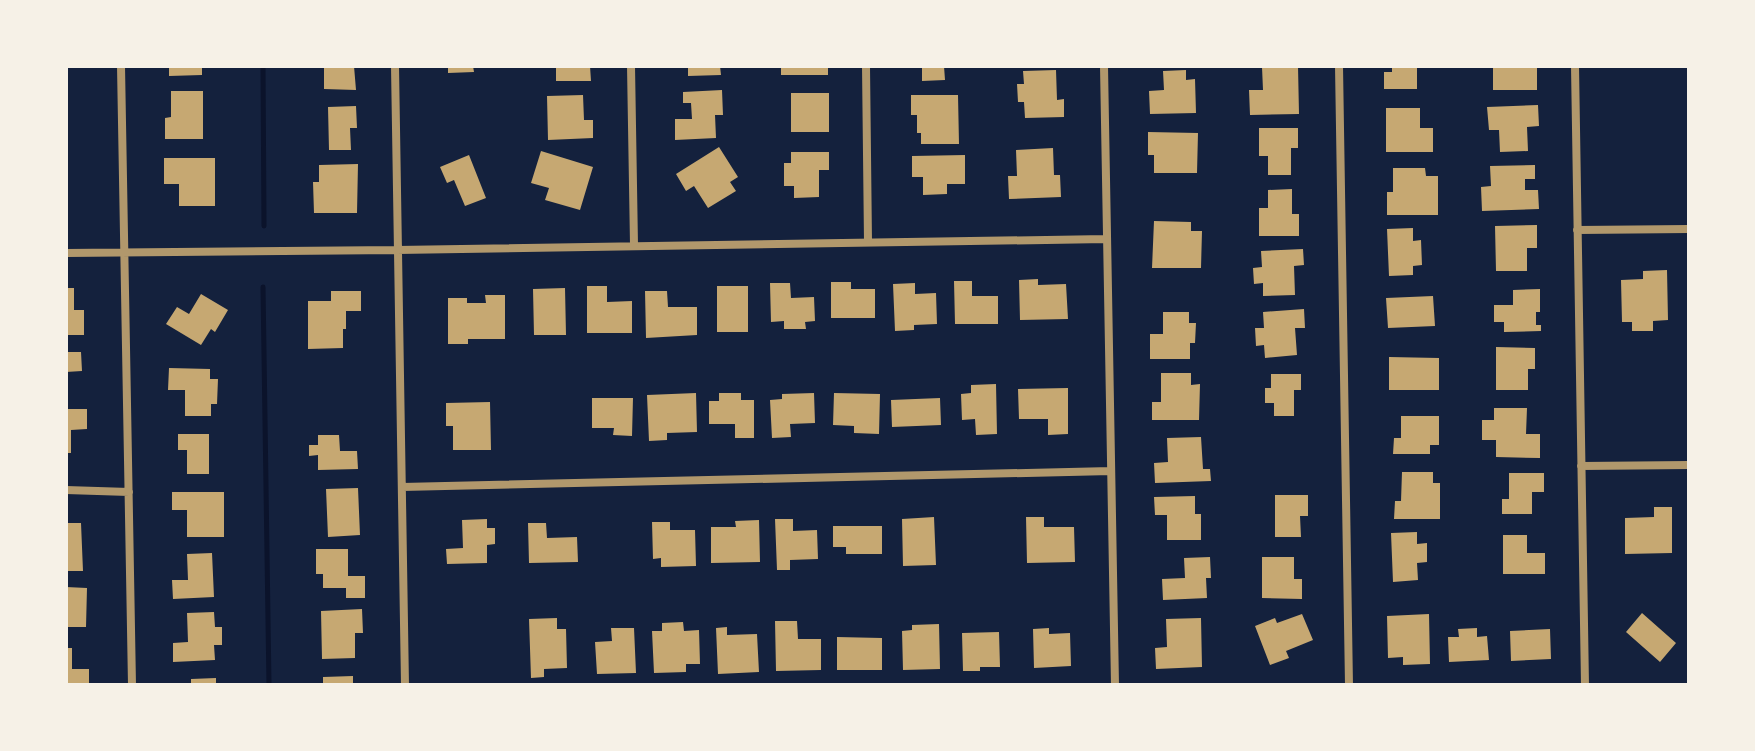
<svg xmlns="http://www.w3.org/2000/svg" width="1755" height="751" viewBox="0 0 1755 751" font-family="Georgia,serif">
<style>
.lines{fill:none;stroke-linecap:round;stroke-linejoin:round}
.stream{stroke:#0b132b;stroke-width:5}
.building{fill:#c6a872}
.minor{stroke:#b1986c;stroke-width:8}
</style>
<rect width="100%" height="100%" fill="#14213d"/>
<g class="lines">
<path class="stream" d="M263,66L264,226
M263,287L269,685"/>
</g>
<path class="building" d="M169,66H202V75L169,76Z
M324,66H354L356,90L324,89Z
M448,66H473L474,72L448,73Z
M556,66H590L591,81H556Z
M688,66H720L721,75L688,76Z
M781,66H828V75H781Z
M922,66H944L945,80L922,81Z
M1298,66L1299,114L1250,115L1249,90H1263L1262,67Z
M1392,66H1417V89H1384V72H1392Z
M1493,66H1526V68H1537V90H1493Z
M1056,70L1057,100L1064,99V117L1025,118L1024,102H1018L1017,84H1024L1023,71Z
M1186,70V80L1195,79L1196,113L1150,114L1149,91L1164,90L1163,71Z
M722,90L723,115H715L716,138L675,140V119H692L691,103H683V92Z
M171,91H203V139H165V118L171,117Z
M791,93H829V132H791Z
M583,95L584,120H593V138L548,140L547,96Z
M911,95H958L959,144H921V133H917V115H911Z
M1538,105L1539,126L1527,127L1528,151L1500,152L1499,130H1489L1487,107Z
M356,106L357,128H350L351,150H329L328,107Z
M1386,108H1420V128H1433V152H1386Z
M1259,128H1298V148H1291V175H1268V156H1259Z
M1148,132L1198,133L1197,173H1154V155H1148Z
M719,147L738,177L730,182L736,191L708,208L694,186L686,191L676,174Z
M1053,148L1054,175H1060L1061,197L1009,199L1008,176H1017L1016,150Z
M541,151L593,167L580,210L545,200L549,188L531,183Z
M791,152H829V170H819V197L794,198V186H784V163H791Z
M469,155L486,198L465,206L454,180L447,183L440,167Z
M965,155V184H947V194L923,195V177H912V156Z
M164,158H215V206H179V184H164Z
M358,164L357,213H314L313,182H319V165Z
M1535,165V179H1525V190H1538L1539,209L1482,211L1481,187L1491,186L1490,166Z
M1393,168H1425L1426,176H1438V215H1387V192H1393Z
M1292,189V214H1299V236H1259V208H1268V190Z
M1154,221L1191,222V231H1202L1201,268H1152Z
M1537,225V248H1527V271H1496L1495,226Z
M1413,228V241L1421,240L1422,265L1413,266V275L1389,276L1387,229Z
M1303,249L1304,265L1294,266L1295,295L1263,296V283L1254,284L1253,268L1262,267L1261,251Z
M1667,270L1668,320L1653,321V331H1632V322H1622L1621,280L1643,279V271Z
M1038,279V285L1066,284L1068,319L1020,320L1019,280Z
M954,281H972V296H998V324H955Z
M831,282H851V289H875V318H831Z
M770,283H790L791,298L814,297L815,321L805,322L806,329H784V321L771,322Z
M915,283V294L936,293L937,324L914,325V330L895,331L893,284Z
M587,286H607V302L632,301V333H587Z
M717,286H748V332H717Z
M66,288H74V310H84V335H66Z
M565,288L566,335H534L533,289Z
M1540,289V312H1536V325H1541V331L1504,332V322H1494V305H1513V290Z
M331,291H361V311H346V329H343V348L308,349V301H331Z
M645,291H667L668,307H697V335L646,338Z
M201,294L228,310L215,332L211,329L201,345L166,324L177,307L189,314Z
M485,295H505V339H468V344H448V298H467V303H486Z
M1433,296L1435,326L1388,328L1386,298Z
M1304,309L1305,328H1295L1297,355L1265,358L1264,345L1256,346L1255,328H1264L1263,312Z
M1163,312H1189V323H1196L1195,343H1190V359H1150V334H1163Z
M1496,347L1535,348V369H1528V390H1496Z
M66,352H81L82,371L66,372Z
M1389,357L1439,358V390H1389Z
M169,368L210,369V379H218L217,404H211V416H185V390H168Z
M1161,373H1191V385L1200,384L1199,420H1152V402H1161Z
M1271,374H1301V390H1294V416H1274V403H1265V388H1271Z
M996,384L997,434L976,435L975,419L962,420L961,394L971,393V385Z
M1068,388V434L1048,435V419H1019L1018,389Z
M696,393L697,432L667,433V440L649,441L647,395Z
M719,393H741V400H754V438H735V424H709V401H719Z
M814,393L815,423L790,424L791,437L772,438L770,400L782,399V394Z
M834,393L880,394L879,434L854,433V426L833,425Z
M592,398H633L632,436L613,435L614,428H592Z
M940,398L941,425L892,427L891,400Z
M490,402L491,450H453V426H446V403Z
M1494,408H1527L1526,434H1540V458L1496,457V440H1482V420H1494Z
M66,409H87V429L71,430V453H66Z
M1401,416H1439V445H1430V454H1393L1394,438H1401Z
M178,434H209V474H187V450H178Z
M318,435H339L340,451H357L358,469L318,470V455L309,456V445H318Z
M1201,437L1203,469H1210L1211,481L1155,483L1154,463L1168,462L1167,438Z
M1402,472H1433V483H1440V519H1394L1395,501H1401Z
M1509,473H1544V492H1532V514H1502V499H1509Z
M358,488L360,535L328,537L326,489Z
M172,492H224V537H187V510H172Z
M1275,495H1308V516H1300L1301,537H1275Z
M1195,496V514H1201V540H1167V515H1155L1154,497Z
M1654,507H1672V553L1625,554V518L1654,517Z
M934,517L936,565L903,566L902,519Z
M1026,517H1044V527H1074L1075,562L1027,563Z
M487,519V528H495V544L487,545V563L447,564L446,549L463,548L462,520Z
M775,519H793V531L817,530L818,559L790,560V570H777Z
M759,520L760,562L711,563V527H736L735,521Z
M652,522H670V530H695L696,566L661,567V558L653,559Z
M66,523H81L83,571H66Z
M528,523H546L547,538L577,537L578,562L529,563Z
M833,526H882V554H846V547H833Z
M1417,532V544L1427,543V562L1417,563L1418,580L1393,582L1391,533Z
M1503,535H1527V553H1545V574H1503Z
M316,549H348V576H365V598H346V588H323V574H316Z
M212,553L214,597L173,599L172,580H188L187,554Z
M1210,557L1211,578H1206L1207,598L1163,600L1162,579L1185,578L1184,558Z
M1262,557H1294V579H1302V599L1262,598Z
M66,587L87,588L86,627H66Z
M362,609L363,633H355V658L322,659L321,611Z
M214,612L215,627H222V645H214L215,660L173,662V643L188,642L187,613Z
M1642,613L1676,643L1660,662L1626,632Z
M1302,614L1313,640L1286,651L1289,658L1270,665L1255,626L1275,618L1277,623Z
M1429,614L1430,664L1403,665V657L1388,658L1387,616Z
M557,618V629H566L567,668L544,669V677L531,678L529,619Z
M1201,618L1202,667L1156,669L1155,648L1167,647L1166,619Z
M775,621H797L798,639H821V670L776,671Z
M683,622L684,631L699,630L700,664H686V672L654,673L652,631H662V623Z
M939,624L940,669L903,670L902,631L912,630V625Z
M727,627V635L757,634L759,672L718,674L716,628Z
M611,628H634L636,673L597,674L595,642L612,641Z
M1049,628V634L1070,633L1071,666L1034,668L1033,629Z
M1477,628V637L1487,636L1489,660L1449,662L1448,637H1459L1458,629Z
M1550,629L1551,659L1511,661L1510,631Z
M999,632L1000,667H980V671H963L962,633Z
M837,637L882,638V670H837Z
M66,648H72V669H89V685H66Z
M353,676V685H323V677Z
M216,678V685H191V679Z"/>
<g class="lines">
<path class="minor" d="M121,66L132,685
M395,66L405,685
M631,66L634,245
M866,66L868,242
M1104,66L1115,685
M1339,66L1349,685
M1575,66L1585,685
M1577,230L1689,229
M66,253L397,250L1106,239
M1581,466L1689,465
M402,487L1111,471
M66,490L129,492"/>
</g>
<rect width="1755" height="751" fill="none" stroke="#f6f1e7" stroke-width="136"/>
</svg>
